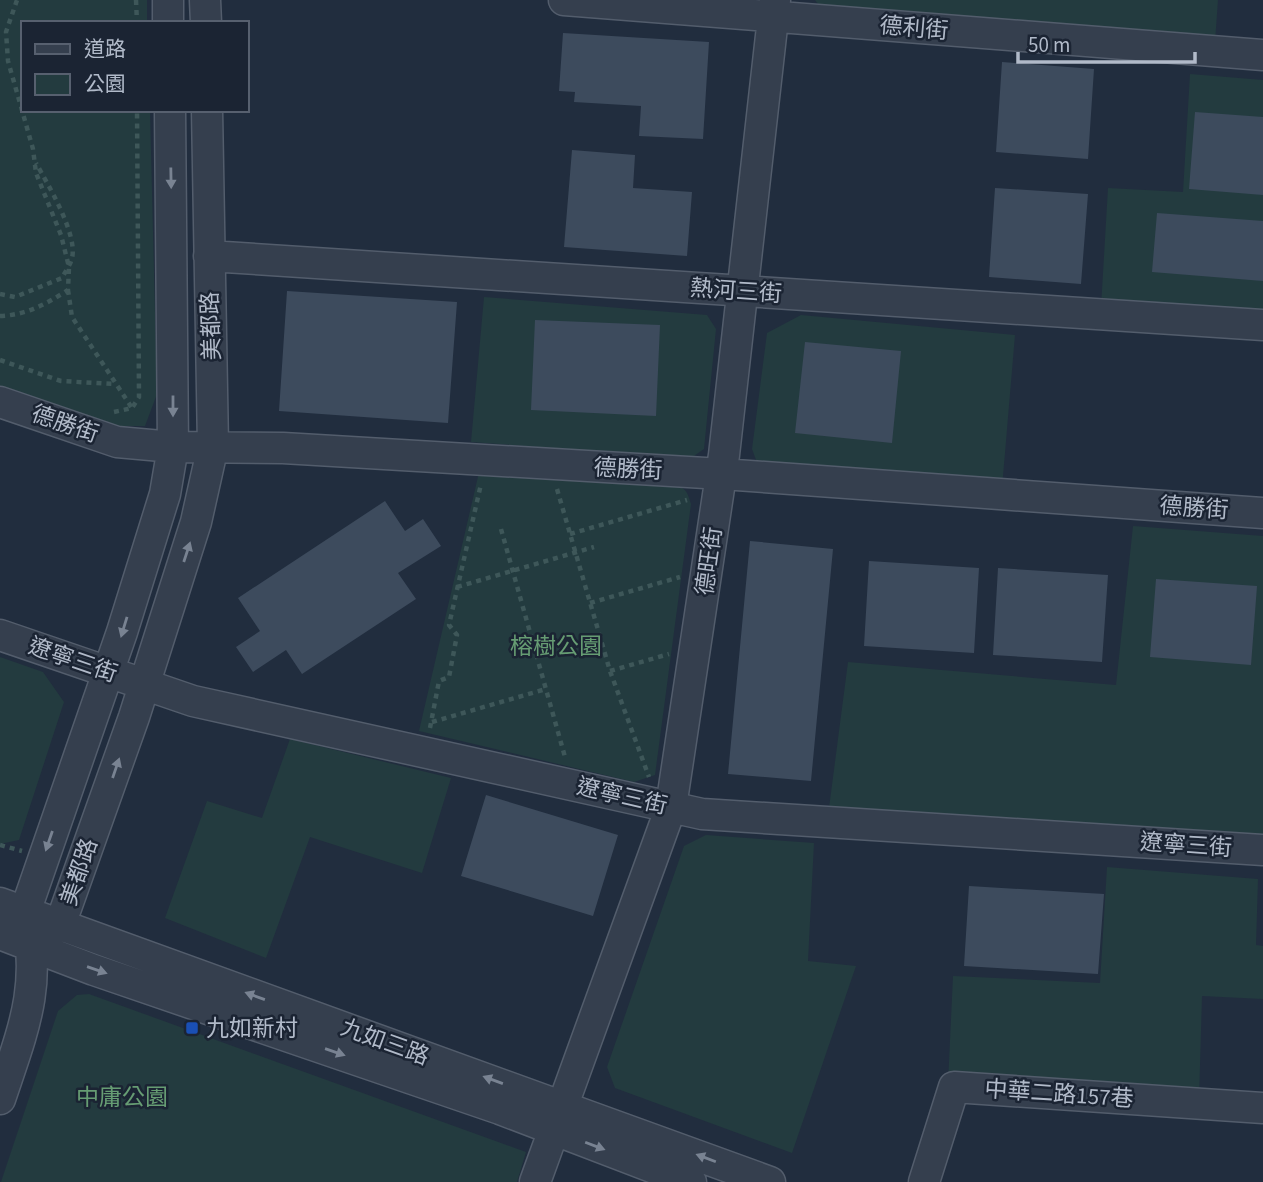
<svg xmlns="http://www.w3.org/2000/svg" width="1263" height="1182" viewBox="0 0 1263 1182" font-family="'Source Sans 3','Noto Sans TC',sans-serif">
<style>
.green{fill:#233b3f}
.building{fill:#3d4b5d}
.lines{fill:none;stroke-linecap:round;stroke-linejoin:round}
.minor-casing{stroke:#535d6c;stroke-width:33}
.path{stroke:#3e5759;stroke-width:4.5;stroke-dasharray:5 5;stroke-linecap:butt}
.minor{stroke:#353f4e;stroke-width:30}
.oneway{fill:#798392}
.transit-dot{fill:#1a4fb4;stroke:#1b2433;stroke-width:2.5}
.labels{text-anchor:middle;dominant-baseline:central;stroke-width:5;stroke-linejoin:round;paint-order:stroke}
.street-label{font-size:23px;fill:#b1bac9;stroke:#1b2433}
.park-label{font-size:23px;fill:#669c73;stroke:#1b2433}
.poi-label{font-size:23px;fill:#b1bac9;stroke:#1b2433;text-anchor:start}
</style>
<rect width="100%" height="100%" fill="#212d3e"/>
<path class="green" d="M0,0H147V23H23V110H150L157,394L145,426H105L0,394Z
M815,0H1218L1215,42L823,10Z
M1190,74L1263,80V316L1101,307L1108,188L1183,192Z
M484,297L707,315L716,329L704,449L691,458L471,442Z
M801,315L1015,335L1002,488L759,468L752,449L767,333Z
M480,468L671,485C685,487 687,490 691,504L655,775L634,782L419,731Z
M1133,526L1263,536V840L829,808L848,662L1116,685Z
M0,657L43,672L64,702L19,840L0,844Z
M290,739L451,778L422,873L310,837L266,958L165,918L207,801L262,818Z
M706,835L814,843L808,961L856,966L792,1153L615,1088L607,1067L684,846Z
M1107,867L1258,879L1256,945L1263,946V999L1202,996L1199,1100L948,1084L953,976L1100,983Z
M89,994L526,1152L517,1182H1L58,1011L77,995Z"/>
<path class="building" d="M563,33L709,42L703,139L639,136L641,106L574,102L575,92L559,91Z
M1002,62L1094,69L1088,159L996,152Z
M1195,112L1263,117V195L1189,189Z
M572,150L635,155L633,188L692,192L687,256L564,247Z
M995,188L1088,194L1081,284L989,277Z
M1157,213L1263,221V281L1152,272Z
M287,291L457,302L448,423L279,411Z
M535,320L660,325L656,416L531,410Z
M805,342L901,351L892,443L795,433Z
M385,501L405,531L423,519L441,546L398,573L416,599L302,674L286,650L253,672L236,647L260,631L238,598Z
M750,541L833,549L811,781L728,774Z
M869,561L979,568L974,653L864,646Z
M998,568L1108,575L1102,662L993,655Z
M1156,579L1257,586L1251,665L1150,657Z
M486,795L618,835L593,916L461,876Z
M969,886L1104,894L1098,974L964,966Z"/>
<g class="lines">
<g class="minor-casing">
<path id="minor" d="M168,0V23
M205,0L206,23
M564,0L1263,55
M209,256L1263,325
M0,402L117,442L173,447L283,448L722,474L1263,513
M0,635L193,701L702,814L1263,850
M0,903L770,1182
M0,934L94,970L500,1109L691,1182
M33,946L60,925L134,717L196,522L213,446L207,110
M0,1099C23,1030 43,985 25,912L122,632L165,494L173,447L170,110
M535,1182L671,807L724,455L775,0
M924,1182L954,1087L1263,1108"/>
</g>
<path class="path" d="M136,0L137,23
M68,290L72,317L132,408
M0,294L15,297L62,278C65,272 71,264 72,258C78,234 47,183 36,163
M0,316C27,315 46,304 68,290L69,267L61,235L36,173L33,149L8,61L6,32L17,0
M0,360L61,381L114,384
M114,412L132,408L139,397L137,110
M557,489L610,671L649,777
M501,529L565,757
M570,534L687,500
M457,587L594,547
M590,603L680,577
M610,671L669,654
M432,722L546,689
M430,728L439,681L449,677L457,635L449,625L481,484
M0,845L22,851"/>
<use href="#minor" class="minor"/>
</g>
<defs><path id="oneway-solid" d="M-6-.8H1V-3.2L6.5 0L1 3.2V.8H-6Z" transform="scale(1.75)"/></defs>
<g class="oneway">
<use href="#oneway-solid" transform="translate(171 178) rotate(89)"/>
<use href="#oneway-solid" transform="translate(173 406) rotate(90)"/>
<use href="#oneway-solid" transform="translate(187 552) rotate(-72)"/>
<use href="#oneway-solid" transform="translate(124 627) rotate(107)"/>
<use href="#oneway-solid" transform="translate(116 768) rotate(-71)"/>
<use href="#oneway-solid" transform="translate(49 841) rotate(109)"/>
<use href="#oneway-solid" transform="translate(97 970) rotate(19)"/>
<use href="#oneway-solid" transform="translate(255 996) rotate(-160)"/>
<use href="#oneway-solid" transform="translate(335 1052) rotate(19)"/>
<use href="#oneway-solid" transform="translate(493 1080) rotate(-160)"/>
<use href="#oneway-solid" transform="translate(595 1146) rotate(21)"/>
<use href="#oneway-solid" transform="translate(706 1158) rotate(-159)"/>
</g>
<rect class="transit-dot" x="185" y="1021" width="14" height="14" rx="3.5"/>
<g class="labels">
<g class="street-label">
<text transform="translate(914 28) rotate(5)">德利街</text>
<text transform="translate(736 291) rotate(4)">熱河三街</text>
<text transform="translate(211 326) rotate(-92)">美都路</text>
<text transform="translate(65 424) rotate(19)">德勝街</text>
<text transform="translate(628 469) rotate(3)">德勝街</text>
<text transform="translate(1194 508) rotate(4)">德勝街</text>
<text transform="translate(709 561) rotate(-82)">德旺街</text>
<text transform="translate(73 660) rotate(19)">遼寧三街</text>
<text transform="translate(622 796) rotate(13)">遼寧三街</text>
<text transform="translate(1186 845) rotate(4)">遼寧三街</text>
<text transform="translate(79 872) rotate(-71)">美都路</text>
<text transform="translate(385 1042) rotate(20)">九如三路</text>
<text transform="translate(1059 1094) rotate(4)">中華二路157巷</text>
</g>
<g class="park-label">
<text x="556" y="646">榕樹公園</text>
<text x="122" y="1097">中庸公園</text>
</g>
<g class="poi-label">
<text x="206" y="1028">九如新村</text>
</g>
</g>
<rect x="21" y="21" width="228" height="91" fill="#1b2433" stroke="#57606f" stroke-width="2"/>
<rect x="35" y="44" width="35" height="10" fill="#353f4e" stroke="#57606f" stroke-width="2"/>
<text x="84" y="56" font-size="21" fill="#b1bac9">道路</text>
<rect x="35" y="74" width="35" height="21" fill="#233b3f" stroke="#57606f" stroke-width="2"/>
<text x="84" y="91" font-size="21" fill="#b1bac9">公園</text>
<path d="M1018 52v10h177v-10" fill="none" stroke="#b1bac9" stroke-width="3.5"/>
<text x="1028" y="52" font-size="21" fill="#b1bac9" stroke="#1b2433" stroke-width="5" paint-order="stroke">50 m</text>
</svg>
